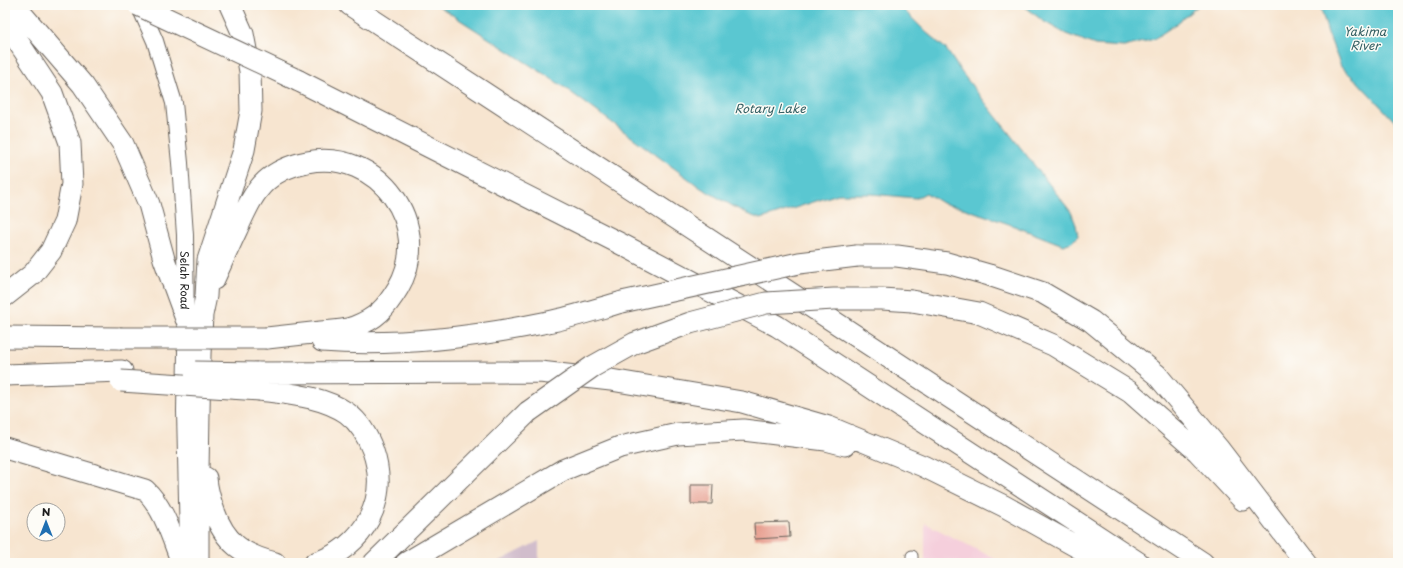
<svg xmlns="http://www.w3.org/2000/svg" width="1403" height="568" viewBox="0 0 1403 568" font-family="'Playpen Sans',sans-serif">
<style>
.built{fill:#f5cfdc}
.industrial{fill:#d1bdcc}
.water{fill:#5ac7d1;stroke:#3b7276}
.building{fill:#e79c8d}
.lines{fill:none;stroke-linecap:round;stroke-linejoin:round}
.minor-casing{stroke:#69625b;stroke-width:13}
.secondary-casing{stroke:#69625b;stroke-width:18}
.motorway-casing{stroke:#69625b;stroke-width:23}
.minor{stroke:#fff;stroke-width:11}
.secondary{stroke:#fff;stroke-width:16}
.motorway{stroke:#fff;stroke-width:21}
.motorway-bridge-casing{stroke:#69625b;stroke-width:23;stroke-linecap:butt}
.motorway-bridge{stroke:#fff;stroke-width:21}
.labels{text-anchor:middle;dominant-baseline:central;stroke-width:3;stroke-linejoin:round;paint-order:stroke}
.street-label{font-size:11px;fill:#1c1c1c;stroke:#fdfcf7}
.water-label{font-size:12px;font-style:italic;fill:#356064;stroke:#fdfcf7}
</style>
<rect width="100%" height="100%" fill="#fdfcf7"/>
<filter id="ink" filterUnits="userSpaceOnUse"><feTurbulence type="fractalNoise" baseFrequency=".025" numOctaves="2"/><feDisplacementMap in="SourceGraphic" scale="8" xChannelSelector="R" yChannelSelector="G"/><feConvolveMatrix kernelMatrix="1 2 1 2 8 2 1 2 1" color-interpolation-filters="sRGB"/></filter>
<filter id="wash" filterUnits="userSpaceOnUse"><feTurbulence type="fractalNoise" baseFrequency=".012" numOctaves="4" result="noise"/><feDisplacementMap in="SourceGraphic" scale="16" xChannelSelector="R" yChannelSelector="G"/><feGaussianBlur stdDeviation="0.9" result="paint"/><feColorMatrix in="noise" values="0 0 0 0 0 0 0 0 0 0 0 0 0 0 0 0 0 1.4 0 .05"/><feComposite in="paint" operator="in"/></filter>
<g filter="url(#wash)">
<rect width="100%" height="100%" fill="#f7e5d0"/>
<path class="built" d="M925,523L1003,563H925Z"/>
<path class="industrial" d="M539,541V563H496Z"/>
<path class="water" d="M437,5H899L927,33L946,49L962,73L1071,212L1076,225L1078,236L1072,242L1063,245L1009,224L966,209L942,203L926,193L916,198L872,194H838L761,219L747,214L701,188L561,85Z
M1023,5H1199L1176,24L1154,39L1124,47L1095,45L1066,34L1043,21Z
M1320,5H1398V125L1357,81L1341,67L1328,33Z"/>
<g id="blocks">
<path class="building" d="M691,485H713L712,504H691Z
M789,522L790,537L755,539L754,523Z"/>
</g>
</g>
<g filter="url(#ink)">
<use href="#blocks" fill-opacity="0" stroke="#69625b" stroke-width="1"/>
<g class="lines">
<g class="minor-casing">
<path id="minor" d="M912,556V563"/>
</g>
<g class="secondary-casing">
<g id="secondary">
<path id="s1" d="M139,5L155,41L174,103L180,163L185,235L186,353L185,411L188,543"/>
</g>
</g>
<g class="motorway-casing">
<path id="motorway" d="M14,5L83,85L123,144L149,204L164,259L186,319
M350,5L1203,563
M5,22L52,93L70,143L72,184L65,221L51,251L33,274L5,296
M299,81L621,244L777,326L1139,563
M857,256H897L947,263L989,275L1043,293L1091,321L1157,375L1218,448L1306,563
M214,279C222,262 229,246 237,229C245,212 252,194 266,181C278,170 292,165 307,162C378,148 435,225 398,288C386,308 376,319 354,327C344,331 332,331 321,332C303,334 285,336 267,338
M912,301L979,313L1053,345L1130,392L1198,452L1243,500
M5,337L120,338
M322,341C397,347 475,337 548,322C573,317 597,309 622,302
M257,373L540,372L611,380L742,402L829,427L923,466L1004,506L1106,563
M5,375L122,371
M260,390C289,394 322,396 347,413C359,422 368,437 373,451C390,500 364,547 315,563
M5,448L145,490C164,507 173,540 182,563
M206,478C207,490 210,500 214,511C225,543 243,555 275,563
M198,563V471L200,354L202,315L206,296L208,260L244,150L251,111L250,71L243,34L230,5
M374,563L528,412
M406,563L563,470L620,447L678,434L743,430L826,440L845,445"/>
</g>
<use href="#minor" class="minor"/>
<use href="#secondary" class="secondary"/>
<use href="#motorway" class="motorway"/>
<g class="motorway-bridge-casing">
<path id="motorway-bridge" d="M138,5L299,81
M622,302L799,263L857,256
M120,338H267
M195,372L257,373
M121,381L260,390
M528,412L592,367L635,343L690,323L766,303L834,299H882L912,301"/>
</g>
<use href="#motorway-bridge" class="motorway-bridge"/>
</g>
</g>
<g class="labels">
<g class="street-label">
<text stroke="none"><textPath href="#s1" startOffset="282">Selah Road</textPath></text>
</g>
<g class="water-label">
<text x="1365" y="31">Yakima<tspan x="1365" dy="14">River</tspan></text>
<text x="770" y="108">Rotary Lake</text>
</g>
</g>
<rect width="1403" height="568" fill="none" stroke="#fdfcf7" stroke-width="20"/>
<g transform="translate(46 522)"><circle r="19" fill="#fdfcf7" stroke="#a3a29f"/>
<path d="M0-3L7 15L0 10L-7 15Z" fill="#1f6fb2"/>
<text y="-6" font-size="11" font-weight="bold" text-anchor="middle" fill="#1c1c1c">N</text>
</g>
</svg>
